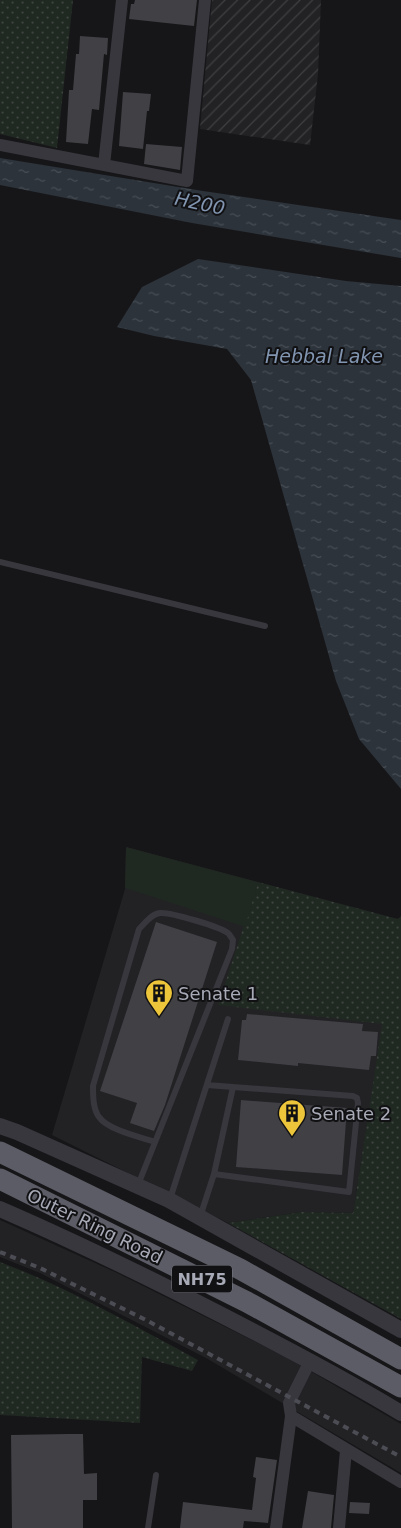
<svg xmlns="http://www.w3.org/2000/svg" width="401" height="1528" viewBox="0 0 401 1528" font-family="'DejaVu Sans',sans-serif">
<style>
.built{fill:#222225}
.industrial{fill:url(#industrial-furrows)}
.grass{fill:url(#grass-dots)}
.green{fill:#202822}
.water{fill:url(#water-ripples)}
.building{fill:#404045}
.lines{fill:none;stroke-linecap:round;stroke-linejoin:round}
.service{stroke:#37373d;stroke-width:6}
.minor{stroke:#37373d;stroke-width:12}
.tertiary{stroke:#37373d;stroke-width:16}
.trunk{stroke:#5b5c65;stroke-width:21}
.rail{stroke:#4c4d54;stroke-width:4;stroke-dasharray:6 5;stroke-linecap:butt}
.labels{text-anchor:middle;dominant-baseline:central;stroke-width:4;stroke-linejoin:round;paint-order:stroke}
.shield{fill:#111113;stroke:#7b7d86;stroke-width:1}
.shield-label{font-size:16px;font-weight:bold;fill:#a8abb7}
.poi-label{font-size:18px;fill:#a8abb7;stroke:#111113;text-anchor:start}
.street-label{font-size:18px;fill:#a8abb7;stroke:#111113}
.water-label{font-size:19px;font-style:italic;fill:#8195b1;stroke:#111113}
</style>
<defs>
<pattern id="industrial-furrows" width="10" height="10" patternUnits="userSpaceOnUse" patternTransform="scale(1.25)"><rect width="10" height="10" fill="#222225"/><path d="M-1 1l2-2M0 10L10 0M9 11l2-2" fill="none" stroke="#3f3f42"/></pattern>
<pattern id="grass-dots" width="8" height="8" patternUnits="userSpaceOnUse" patternTransform="scale(1.25)"><rect width="8" height="8" fill="#202822"/><path d="M2 2h.1M6 6h.1" fill="none" stroke="#3e4440" stroke-width="1.8" stroke-linecap="round"/></pattern>
<pattern id="water-ripples" width="26" height="14" patternUnits="userSpaceOnUse" patternTransform="scale(1.25)"><rect width="26" height="14" fill="#2c333b"/><path d="M2 4q2-2 4 0t4 0M15 11q2-2 4 0t4 0" fill="none" stroke="#484e55"/></pattern>
</defs>
<rect width="100%" height="100%" fill="#161618"/>
<path class="built" d="M126,847L399,920L353,1213L301,1212L228,1223L52,1135L125,889Z
M0,1220L115,1272L288,1358L401,1424V1473L206,1358L40,1273L0,1257Z"/>
<path class="industrial" d="M212,0H321L318,74L310,145L200,129Z"/>
<path class="grass" d="M0,0H73L57,148L0,134Z
M258,882L398,919L401,916V1319L228,1223L301,1212L353,1213L382,1024L218,1005Z
M0,1262C69,1288 133,1325 198,1360L192,1371L142,1357L140,1423L0,1415Z"/>
<path class="green" d="M126,847L258,882L245,927L125,888Z"/>
<path class="water" d="M0,158L203,191L401,220V258L192,223L0,185Z
M198,259L346,281L401,286V789L359,739L336,681L251,380L227,349L154,336L117,327L142,287Z"/>
<path class="building" d="M135,0H197L194,26L129,19L131,4H134Z
M80,36L108,38L107,55L104,54L99,110L92,109L88,144L66,142L69,90H73L76,54H79Z
M123,92L151,94L149,111H147L143,149L119,146Z
M146,144L182,147L180,170L144,164Z
M156,922L217,942L165,1105L154,1131L130,1123L137,1103L100,1091Z
M247,1014L363,1024L362,1031L378,1032L376,1056H371L369,1070L298,1063V1066L238,1060L242,1020H246Z
M241,1100L347,1108L342,1175L236,1167Z
M67,1434H83L84,1474L97,1473V1500H83V1528H12L11,1435Z
M256,1457L277,1460L268,1523L244,1521L243,1528H180L183,1502L252,1510L256,1478L253,1477Z
M308,1491L334,1495L331,1528H302Z
M350,1502L370,1503L369,1514L349,1513Z"/>
<g class="lines">
<path class="service" d="M0,562L265,626
M214,1174L233,1087
M138,1185L232,949L233,940C233,940 229,934 229,934C222,927 170,912 160,913C151,914 145,923 139,929L93,1086C93,1096 93,1109 99,1117C108,1130 140,1137 155,1142
M170,1199L228,1019
M200,1217L214,1174L349,1192L358,1103L357,1098L353,1096L207,1085
M148,1528L156,1475"/>
<path class="minor" d="M0,145L187,181L205,0
M104,165L122,0
M291,1416L401,1482
M276,1528L291,1416L289,1403L310,1361
M339,1528L346,1450"/>
<path class="tertiary" d="M0,1126L17,1132L169,1200L401,1330
M0,1209C67,1238 133,1270 198,1303C267,1338 335,1373 401,1413"/>
<path class="trunk" d="M0,1152L240,1269L401,1359
M0,1179L247,1302L401,1387"/>
<path class="rail" d="M0,1252L40,1268L146,1320L401,1457"/>
</g>
<defs>
<g id="building-pin" transform="scale(1.4375)"><path d="M0 17L-7.5 6A9.5 9.5 0 1 1 7.5 6Z" fill="#ecc53a" stroke="#111113"/><path d="M-4-6H4V6H1V3H-1V6H-4ZM-2.5-4.3h1.7v1.8h-1.7ZM.8-4.3h1.7v1.8H.8ZM-2.5-1h1.7V.8h-1.7ZM.8-1h1.7V.8H.8Z" fill="#111"/></g>
</defs>
<g fill-rule="evenodd">
<use href="#building-pin" x="159" y="993"/>
<use href="#building-pin" x="292" y="1113"/>
</g>
<g class="labels">
<rect class="shield" x="172" y="1265.5" width="60" height="27" rx="4"/>
<g class="shield-label">
<text x="202" y="1279">NH75</text>
</g>
<g class="poi-label">
<text x="178" y="993">Senate 1</text>
<text x="311" y="1113">Senate 2</text>
</g>
<g class="street-label">
<text transform="translate(95 1226) rotate(26)">Outer Ring Road</text>
</g>
<g class="water-label">
<text transform="translate(200 203) rotate(12)">H200</text>
<text x="324" y="356">Hebbal Lake</text>
</g>
</g>
</svg>
